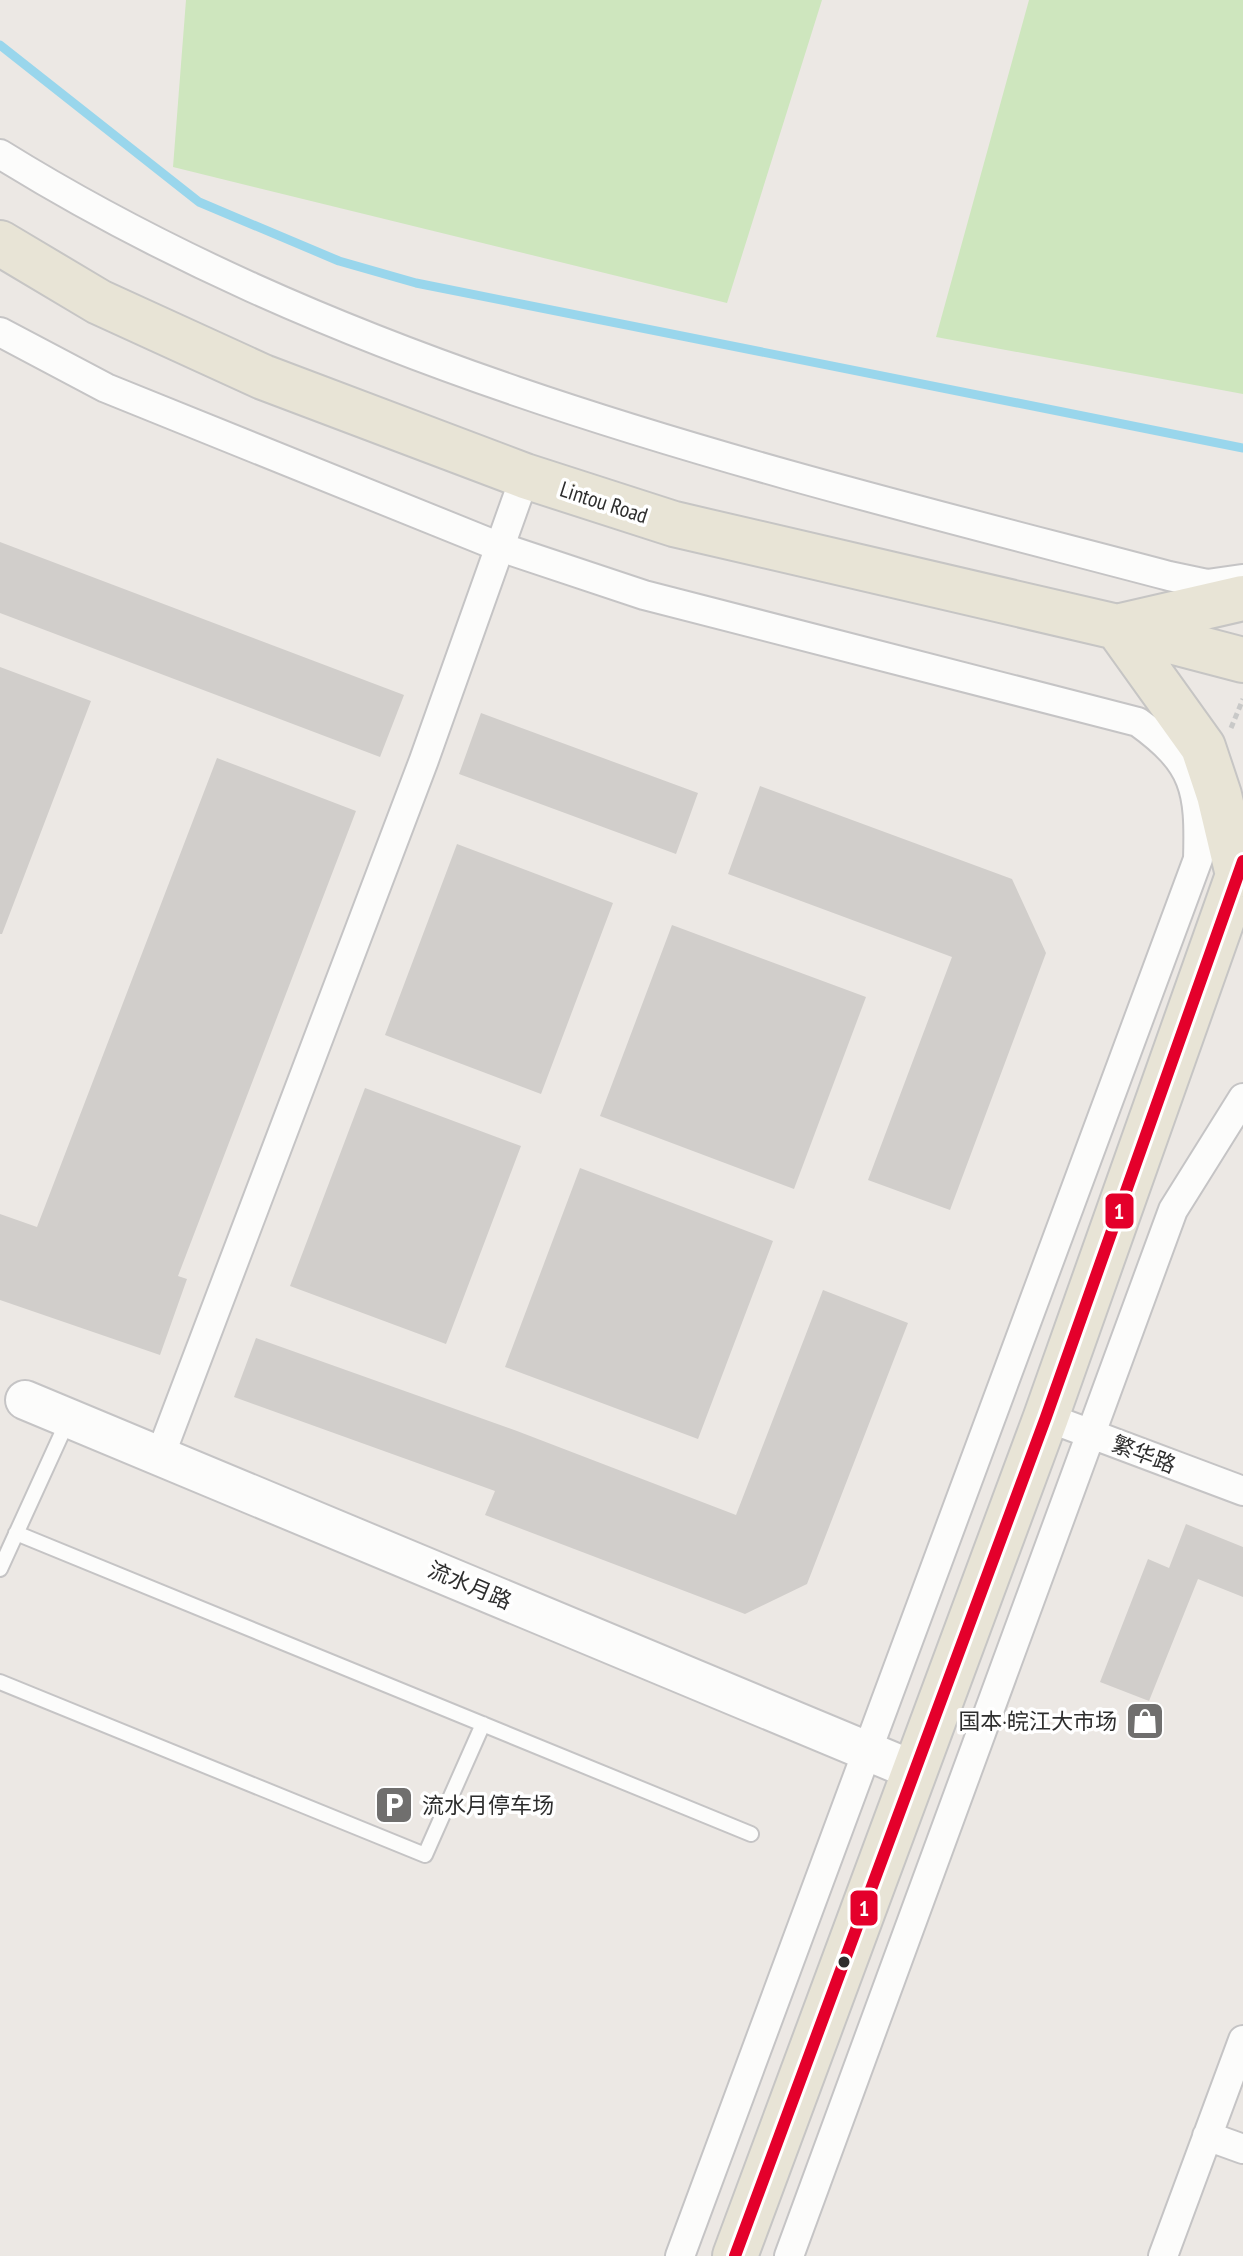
<svg xmlns="http://www.w3.org/2000/svg" width="1243" height="2256" viewBox="0 0 1243 2256" font-family="'PT Sans Narrow','Noto Sans SC',sans-serif">
<style>
.green{fill:#cee6be}
.lines{fill:none;stroke-linecap:round;stroke-linejoin:round}
.stream{stroke:#99d6ec;stroke-width:9}
.building{fill:#d1cecb}
.lane-casing{stroke:#c5c4c5;stroke-width:18}
.street-casing{stroke:#c5c4c5;stroke-width:32}
.secondary-casing{stroke:#c5c4c5;stroke-width:42}
.primary-casing{stroke:#c6c5c4;stroke-width:48}
.path{stroke:#c9c9c8;stroke-width:5;stroke-dasharray:6 4;stroke-linecap:butt}
.lane{stroke:#fcfcfb;stroke-width:14}
.street{stroke:#fcfcfb;stroke-width:28}
.secondary{stroke:#fcfcfb;stroke-width:38}
.primary{stroke:#e8e4d6;stroke-width:44}
.bus-1-casing{stroke:#fff;stroke-width:18}
.bus-1{stroke:#e4002b;stroke-width:12}
.bus-dot{fill:#2e2e2e;stroke:#fff;stroke-width:3}
.labels{text-anchor:middle;dominant-baseline:central;stroke-width:7;stroke-linejoin:round;paint-order:stroke}
.street-label{font-size:22px;fill:#2e2e2e;stroke:#fff}
.poi-label{font-size:22px;fill:#2e2e2e;stroke:#fff;text-anchor:end}
.line-badge{stroke:#fff;stroke-width:3}
.badge-label{font-size:22px;text-anchor:middle;font-weight:bold;fill:#fff}
</style>
<rect width="100%" height="100%" fill="#ece8e4"/>
<path class="green" d="M186,0H822L727,303L173,167Z
M1029,0H1243V394L936,337Z"/>
<g class="lines">
<path class="stream" d="M0,45L199,202L339,261L416,283L1243,448"/>
</g>
<path class="building" d="M0,542L404,695L380,757L0,613Z
M0,667L91,701L2,934H0Z
M481,713L698,793L676,854L459,774Z
M217,758L356,811L178,1276L187,1279L160,1355L0,1300V1214L37,1227Z
M760,786L1012,879L1046,953L950,1210L868,1180L952,957L728,874Z
M457,844L613,903L541,1094L385,1035Z
M672,925L866,997L794,1189L600,1116Z
M365,1088L521,1146L446,1344L290,1286Z
M580,1168L773,1241L698,1439L505,1367Z
M823,1290L908,1323L807,1584L745,1614L485,1515L495,1491L234,1397L256,1338L517,1431L736,1515Z
M1186,1524L1243,1547V1597L1198,1579L1149,1701L1100,1682L1148,1559L1169,1568Z"/>
<g class="lines">
<g class="lane-casing">
<path id="lane" d="M16,1533L751,1834
M0,1569L68,1420
M0,1682L425,1855L483,1724"/>
</g>
<g class="street-casing">
<path id="street" d="M0,154C358,376 767,470 1169,576L1207,584L1242,579
M0,332L106,388L500,547L644,595L1138,722C1196,764 1200,789 1198,859L680,2256
M1046,1417L1243,1491
M160,1456L424,760L525,476
M1207,2136L1243,2149
M789,2256L1173,1210L1243,1098
M1163,2256L1243,2040"/>
</g>
<g class="secondary-casing">
<path id="secondary" d="M25,1400L915,1771"/>
</g>
<g class="primary-casing">
<path id="primary" d="M0,243L99,302L263,377L525,476L674,524L1117,627L1243,660
M1243,598L1117,627L1203,747L1219,795L1238,875L1243,871
M735,2256L1046,1417L1243,861"/>
</g>
<path class="path" d="M1231,728L1243,699"/>
<use href="#lane" class="lane"/>
<use href="#street" class="street"/>
<use href="#secondary" class="secondary"/>
<use href="#primary" class="primary"/>
<g class="bus-1-casing">
<path id="bus-1" d="M735,2256L1046,1417L1243,861"/>
</g>
<use href="#bus-1" class="bus-1"/>
</g>
<defs>
<g id="shop-square" transform="scale(2)"><rect x="-9" y="-9" width="18" height="18" rx="4" fill="#706f6e" stroke="#fff"/><path d="M-5-2.5h2.3a2.7 3.5 0 0 1 5.4 0H5L5.5 6h-11ZM-1.5-2.5h3a1.5 2.3 0 0 0-3 0Z" fill="#fff"/></g>
<g id="parking-square" transform="scale(2)"><rect x="-9" y="-9" width="18" height="18" rx="4" fill="#706f6e" stroke="#fff"/><path d="M-3.5-5.5H1a3.5 3.5 0 0 1 0 7H-1V5.5H-3.5ZM-1-3.4V-.6H.8a1.4 1.4 0 0 0 0-2.8Z" fill="#fff"/></g>
</defs>
<g fill-rule="evenodd">
<use href="#shop-square" x="1145" y="1721"/>
<use href="#parking-square" x="394" y="1805"/>
</g>
<circle class="bus-dot" cx="844" cy="1962" r="7"/>
<g class="labels">
<g class="street-label">
<text transform="translate(604 502) rotate(18)">Lintou Road</text>
<text transform="translate(1144 1454) rotate(21)">繁华路</text>
<text transform="translate(470 1585) rotate(23)">流水月路</text>
</g>
<g class="poi-label">
<text x="1117" y="1721">国本·皖江大市场</text>
<text x="422" y="1805" text-anchor="start">流水月停车场</text>
</g>
</g>
<g class="line-badge">
<rect x="1104" y="1192" width="31" height="38" rx="8" fill="#e4002b"/>
<rect x="849" y="1889" width="30" height="38" rx="8" fill="#e4002b"/>
</g>
<g class="badge-label">
<text x="1119" y="1219">1</text>
<text x="864" y="1916">1</text>
</g>
</svg>
